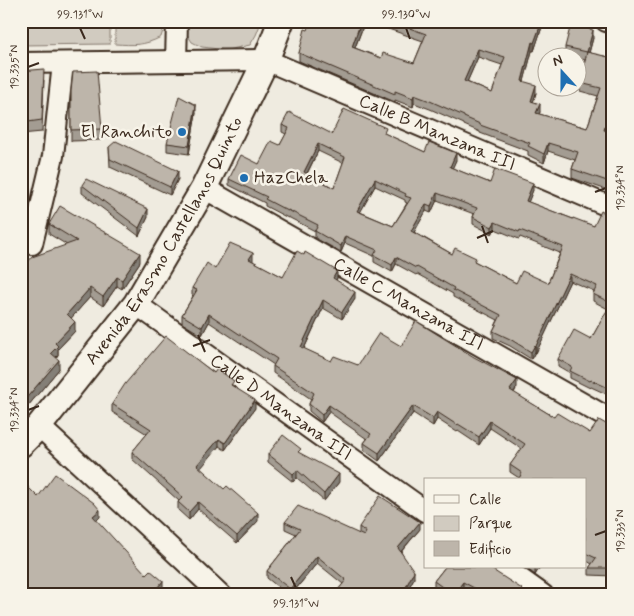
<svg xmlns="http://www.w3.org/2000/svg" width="634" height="616" viewBox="0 0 634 616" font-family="Mynerve,sans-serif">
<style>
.green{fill:#d1cbc0;stroke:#867a6f}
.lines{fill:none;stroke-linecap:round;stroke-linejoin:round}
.minor-casing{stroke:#3b2a1e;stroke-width:24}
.tertiary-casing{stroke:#3b2a1e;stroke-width:29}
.minor{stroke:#f7f3e8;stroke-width:20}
.tertiary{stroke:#f7f3e8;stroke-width:25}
.wall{fill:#a39c92;stroke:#3b2a1e;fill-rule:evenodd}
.shaded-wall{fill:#847f77;stroke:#3b2a1e}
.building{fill:#bdb5aa;stroke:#3b2a1e;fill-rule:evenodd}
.ticks{fill:none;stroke:#3b2a1e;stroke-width:2}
.poi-dot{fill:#1f6fb2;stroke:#f7f3e8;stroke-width:2}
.labels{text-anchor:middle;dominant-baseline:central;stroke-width:5;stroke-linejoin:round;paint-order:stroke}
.poi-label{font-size:18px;fill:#3b2a1e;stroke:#f7f3e8;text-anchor:end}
.street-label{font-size:18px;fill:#3b2a1e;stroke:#f7f3e8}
.neatline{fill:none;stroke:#3b2a1e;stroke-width:2}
.ticks-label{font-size:12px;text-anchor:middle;fill:#3b2a1e}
</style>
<rect width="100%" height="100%" fill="#efebe0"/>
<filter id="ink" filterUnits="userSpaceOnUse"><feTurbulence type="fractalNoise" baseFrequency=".02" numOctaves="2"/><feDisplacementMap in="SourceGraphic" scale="10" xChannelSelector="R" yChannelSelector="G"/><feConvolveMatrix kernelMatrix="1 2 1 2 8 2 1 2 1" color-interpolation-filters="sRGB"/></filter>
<g filter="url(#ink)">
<path class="green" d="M21,21H110V44L21,45Z
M115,21H166L161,37C144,46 133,45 115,44Z
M182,21H258L260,25L256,35L250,45L227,50L202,47L192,42L185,31Z"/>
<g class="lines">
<g class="minor-casing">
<g id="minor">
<path d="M606,21L613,23"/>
<path d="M176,61L177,21"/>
<path id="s1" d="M21,63L266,60L608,206"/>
<path id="s2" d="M204,188L613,421"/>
<path d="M32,244L53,156L63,63"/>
<path id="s3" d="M136,304L425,511"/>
<path d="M39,426L221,595"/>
<path d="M504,567L543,595"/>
</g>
</g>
<g class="tertiary-casing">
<g id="tertiary">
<path id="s4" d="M21,444L39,426L136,304L204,188L266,60L281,21"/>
</g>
</g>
<use href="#minor" class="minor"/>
<use href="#tertiary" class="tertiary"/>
</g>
<path class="wall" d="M371,21H544L534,51H532L524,81L536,93L533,102L540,112L539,114L587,128L598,96L580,91V83L585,60L565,55V47L593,38L589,53L613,58L606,131L613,133V192L572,178V169L575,160L548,151L544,163L528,155V151L480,133V132L464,125V124L430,109L414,103L413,107L395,100V102L299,61V53L308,30L362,29L355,48L381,58L414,63L423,41L371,23ZM478,57L502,65L492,93L467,82Z
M21,71L44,80L42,132L21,134Z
M71,91L102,129V140L71,141Z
M196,113L189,154L167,151V143Z
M282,125L332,134H386L425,152L456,160L452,168L490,183L533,190L528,202L573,219L594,226L613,217V397L591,387L590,388L570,378V373L558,366V359L591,339L608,309L593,301V294L594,291L570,281L536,353L535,352L531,359L510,346L493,338V331L498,320L453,297V294L417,274L416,275L396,264L392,272L374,262V256L345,243L341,252L315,238V231L288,217V218L265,206V203L229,185V179L259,164L280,145L286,134L282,132ZM318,151L343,163L334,188L307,174ZM375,186L405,200V202L407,203L393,226L360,212ZM437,200L474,214L473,217V224L492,234L495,229L519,239L520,237L560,253L548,283H516L476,262L452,254L414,232L426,211L431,213Z
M109,147L178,179L170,195L110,167Z
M82,185L148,217L139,236L82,193Z
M49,224L140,262L122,289L117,286L103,306L90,297L71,318L75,331L58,349V355L56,358L59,369L22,413L21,271L67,245L49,234Z
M252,261L283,277L337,278L336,280L355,299L342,319L323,308L304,349L331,361L358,365L401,346L517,387L514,393L554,417L590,433L613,428V576L589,575V568L592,564L585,560V480L519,478L510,472V465L522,449L490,428L479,445L458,431L457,432L437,419L433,426L413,413L379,461L364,450V443L367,439L329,412L322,422L309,411V404L311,399L273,373V366L274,365L209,322L202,335L182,323V315L193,296L192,295V288L215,269L253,261Z
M214,373L234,386L255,408L225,450L219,446L200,468L258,521L237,543L198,509L189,520L178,510V502L179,501L132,459V452L147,434L112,412V404Z
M268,454H301L339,482L324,501L297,478L293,482L268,462Z
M285,522L359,534V527L420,529L401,552L414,578L405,595H334L343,584L317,563L291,595H288L267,578V571L296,534L285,529Z
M445,567L522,591L528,595H475L463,588L458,595H445L434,587V581Z
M525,567H540L535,575Z"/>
<path class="shaded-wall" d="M362,21V29L352,55V47Z
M542,21H544L534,51V43Z
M593,30V38L587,60V52Z
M532,42V51L522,89V81Z
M478,49V57L464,89V81Z
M536,85V93L531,109V101Z
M414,95V103L413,107V98Z
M613,101V109L604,139V130Z
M540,104V112L536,121V113Z
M196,105V113L189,154V146Z
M548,143V151L544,163V154Z
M318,144V151L304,179V172Z
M456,153V160L450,174V167Z
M178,171V179L170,195V187Z
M375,179V186L357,218V211Z
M533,183V190L526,208V201Z
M437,193V200L431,213V206Z
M426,204V211L411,238V231Z
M148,209V217L139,236V228Z
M495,222V229L492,234V227Z
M345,236V243L341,252V246Z
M140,253V262L122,289V280Z
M253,253V261L249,267V259Z
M396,257V264L392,272V265Z
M337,271V278L333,286V278Z
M570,274V281L536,353V346Z
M117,277V286L103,306V297Z
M90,288V297L67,323V314Z
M355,292V299L342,319V312Z
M323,300V308L301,355V347Z
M209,314V322L202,335V327Z
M75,322V331L58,349V355L51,362V353L55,343Z
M535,345V352L531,359V352Z
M59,360V369L22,413V403Z
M517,380V387L510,398V390Z
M255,400V408L225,450V443Z
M329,405V412L322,422V415Z
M413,406V413L379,461V453Z
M437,412V419L433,426V418Z
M490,421V428L479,445V437Z
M219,439V446L197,473V465Z
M297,470V478L293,482V474Z
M339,474V482L324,501V494Z
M198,502V509L189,520V512Z
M100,510V517L93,524V516Z
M258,513V521L237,543V536Z
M420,522V529L398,555V548Z
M317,556V563L291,595H290V589Z
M535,567H540L535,575Z
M414,571V578L405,595H402Z
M163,581V589L158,595L157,588Z
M463,582V588L458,595H453Z"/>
<path class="building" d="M311,21H361L352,47L381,58L383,53L414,63L426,34L390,21H542L534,43L532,42L522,81L536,85L531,101L540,104L536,113L587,128L601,88L580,83L587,52L565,47L571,24L593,30L587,52L613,58V101L604,130L613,133V183L572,169L578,152L548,143L544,154L528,146L530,143L480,125V124L464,117V116L430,101L414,95L413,98L395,91V94L299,53L305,29L308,30ZM478,49L505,57L492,93L464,81Z
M44,69L42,120L21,123V71Z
M97,71L102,129L71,130V91L73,72Z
M179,96L196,105L189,146L167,143Z
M344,109L386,128L384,133L425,152L429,142L456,153L450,167L490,183L495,169L533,183L526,201L573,219V218L594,226L601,211L613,217V225L612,228H613V390L591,380L590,381L570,371L572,367L558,359L574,330L591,339L611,303L593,294L597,286L570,274L536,346L535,345L531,352L510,339L493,331L501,315L453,290L454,288L417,267L416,268L396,257L392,265L374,255L377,250L345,236L341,246L315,231L318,225L288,210V211L265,199L267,197L229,179L241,155L259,164L271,141L280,145L289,128L282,125L289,112L332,134ZM318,144L345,157L334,188L304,172ZM375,179L406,194L405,196L411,198L393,226L357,211ZM437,193L477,208L473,217L492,227L495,222L519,232L520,230L563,247L548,283L522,271L516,283L474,261L476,258L455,248L452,254L411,231L426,204L431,206Z
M116,141L178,171L170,187L110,159L109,147Z
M86,179L148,209L139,228L82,185Z
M60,206L140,253L122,280L117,277L103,297L90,288L67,314L75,322L55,343L58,346L51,353L59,360L22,403L21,271L32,257L77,241L49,224Z
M230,243L253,253L249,259L283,277L297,251L304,255L305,252L337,271L333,278L355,292L342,312L323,300L301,347L331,361L334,356L358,365L379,333L401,346L416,321L474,357L517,380L510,390L554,417L557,413L590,433L599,420L613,428L612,438L613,439V568H589L596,558L585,553V480H518L522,473L510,465L525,444L490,421L479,437L458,424L457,425L437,412L433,418L413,406L379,453L364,443L371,434L329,405L322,415L309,404L314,393L273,366L277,359L209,314L202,327L182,315L197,290L192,288L207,263L215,269Z
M166,336L214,373L217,369L234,381L231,385L255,400L225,443L219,439L197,465L224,489L227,486L258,513L237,536L198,502L189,512L178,502L183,497L132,452L151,429L112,404L125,384Z
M283,435L301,449L298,452L339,474L324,494L297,470L293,474L268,454Z
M55,474L94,503L100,510L93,516L146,574L150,570L163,581L157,588L163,595H21V486L24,483L38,497Z
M380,496L420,522L398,548L414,571L402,595H383L379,591L376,595H334L346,580L317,556L290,589L267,571L300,529L285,522L298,506L364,536L366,532L359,527Z
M445,567H488L522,589L521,590L528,595H487L463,582L453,595L434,581Z
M613,588V595H607Z"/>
</g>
<path class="ticks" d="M80,28L85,39M406,28L410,39M28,67L39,63M595,192L606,188M482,226L488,243M477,238L493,231M198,335L205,352M193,346L210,340M28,410L39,406M595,535L606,531M291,577L296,588"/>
<g class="poi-dot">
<circle cx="182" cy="132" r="5"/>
<circle cx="244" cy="178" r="5"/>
</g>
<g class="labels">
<g class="poi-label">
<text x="172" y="132">El Ranchito</text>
<text x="254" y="178" text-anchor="start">HazChela</text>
</g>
<g class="street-label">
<text stroke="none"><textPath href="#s1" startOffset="431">Calle B Manzana III</textPath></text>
<text stroke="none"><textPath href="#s4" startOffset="250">Avenida Erasmo Castellanos Quinto</textPath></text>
<text stroke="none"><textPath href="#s2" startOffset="235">Calle C Manzana III</textPath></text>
<text stroke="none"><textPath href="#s3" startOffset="178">Calle D Manzana III</textPath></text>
</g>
</g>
<rect width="634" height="616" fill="none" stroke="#f7f3e8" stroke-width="55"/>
<rect x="424" y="478" width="162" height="90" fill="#f7f3e8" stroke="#aca397"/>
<rect x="434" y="495" width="25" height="8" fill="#f7f3e8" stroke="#aca397"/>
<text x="469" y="504" font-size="15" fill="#3b2a1e">Calle</text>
<rect x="434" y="516" width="25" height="15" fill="#d1cbc0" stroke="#aca397"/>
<text x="469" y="528" font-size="15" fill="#3b2a1e">Parque</text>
<rect x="434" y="541" width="25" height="15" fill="#bdb5aa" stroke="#aca397"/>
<text x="469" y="554" font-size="15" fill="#3b2a1e">Edificio</text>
<g transform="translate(562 72) rotate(339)"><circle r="24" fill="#f7f3e8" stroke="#aca397"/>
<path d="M0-4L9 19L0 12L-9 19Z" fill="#1f6fb2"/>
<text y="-8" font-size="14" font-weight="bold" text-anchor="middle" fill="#3b2a1e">N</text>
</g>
<rect x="28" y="28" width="578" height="560" class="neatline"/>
<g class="ticks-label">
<text x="80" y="18">99.131°W</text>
<text x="406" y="18">99.130°W</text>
<text transform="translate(14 67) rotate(-90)" y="4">19.335°N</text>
<text transform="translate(620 188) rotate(-90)" y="4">19.334°N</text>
<text transform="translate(14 410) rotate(-90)" y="4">19.334°N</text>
<text transform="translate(620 531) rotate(-90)" y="4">19.333°N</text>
<text x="296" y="607">99.131°W</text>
</g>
</svg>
